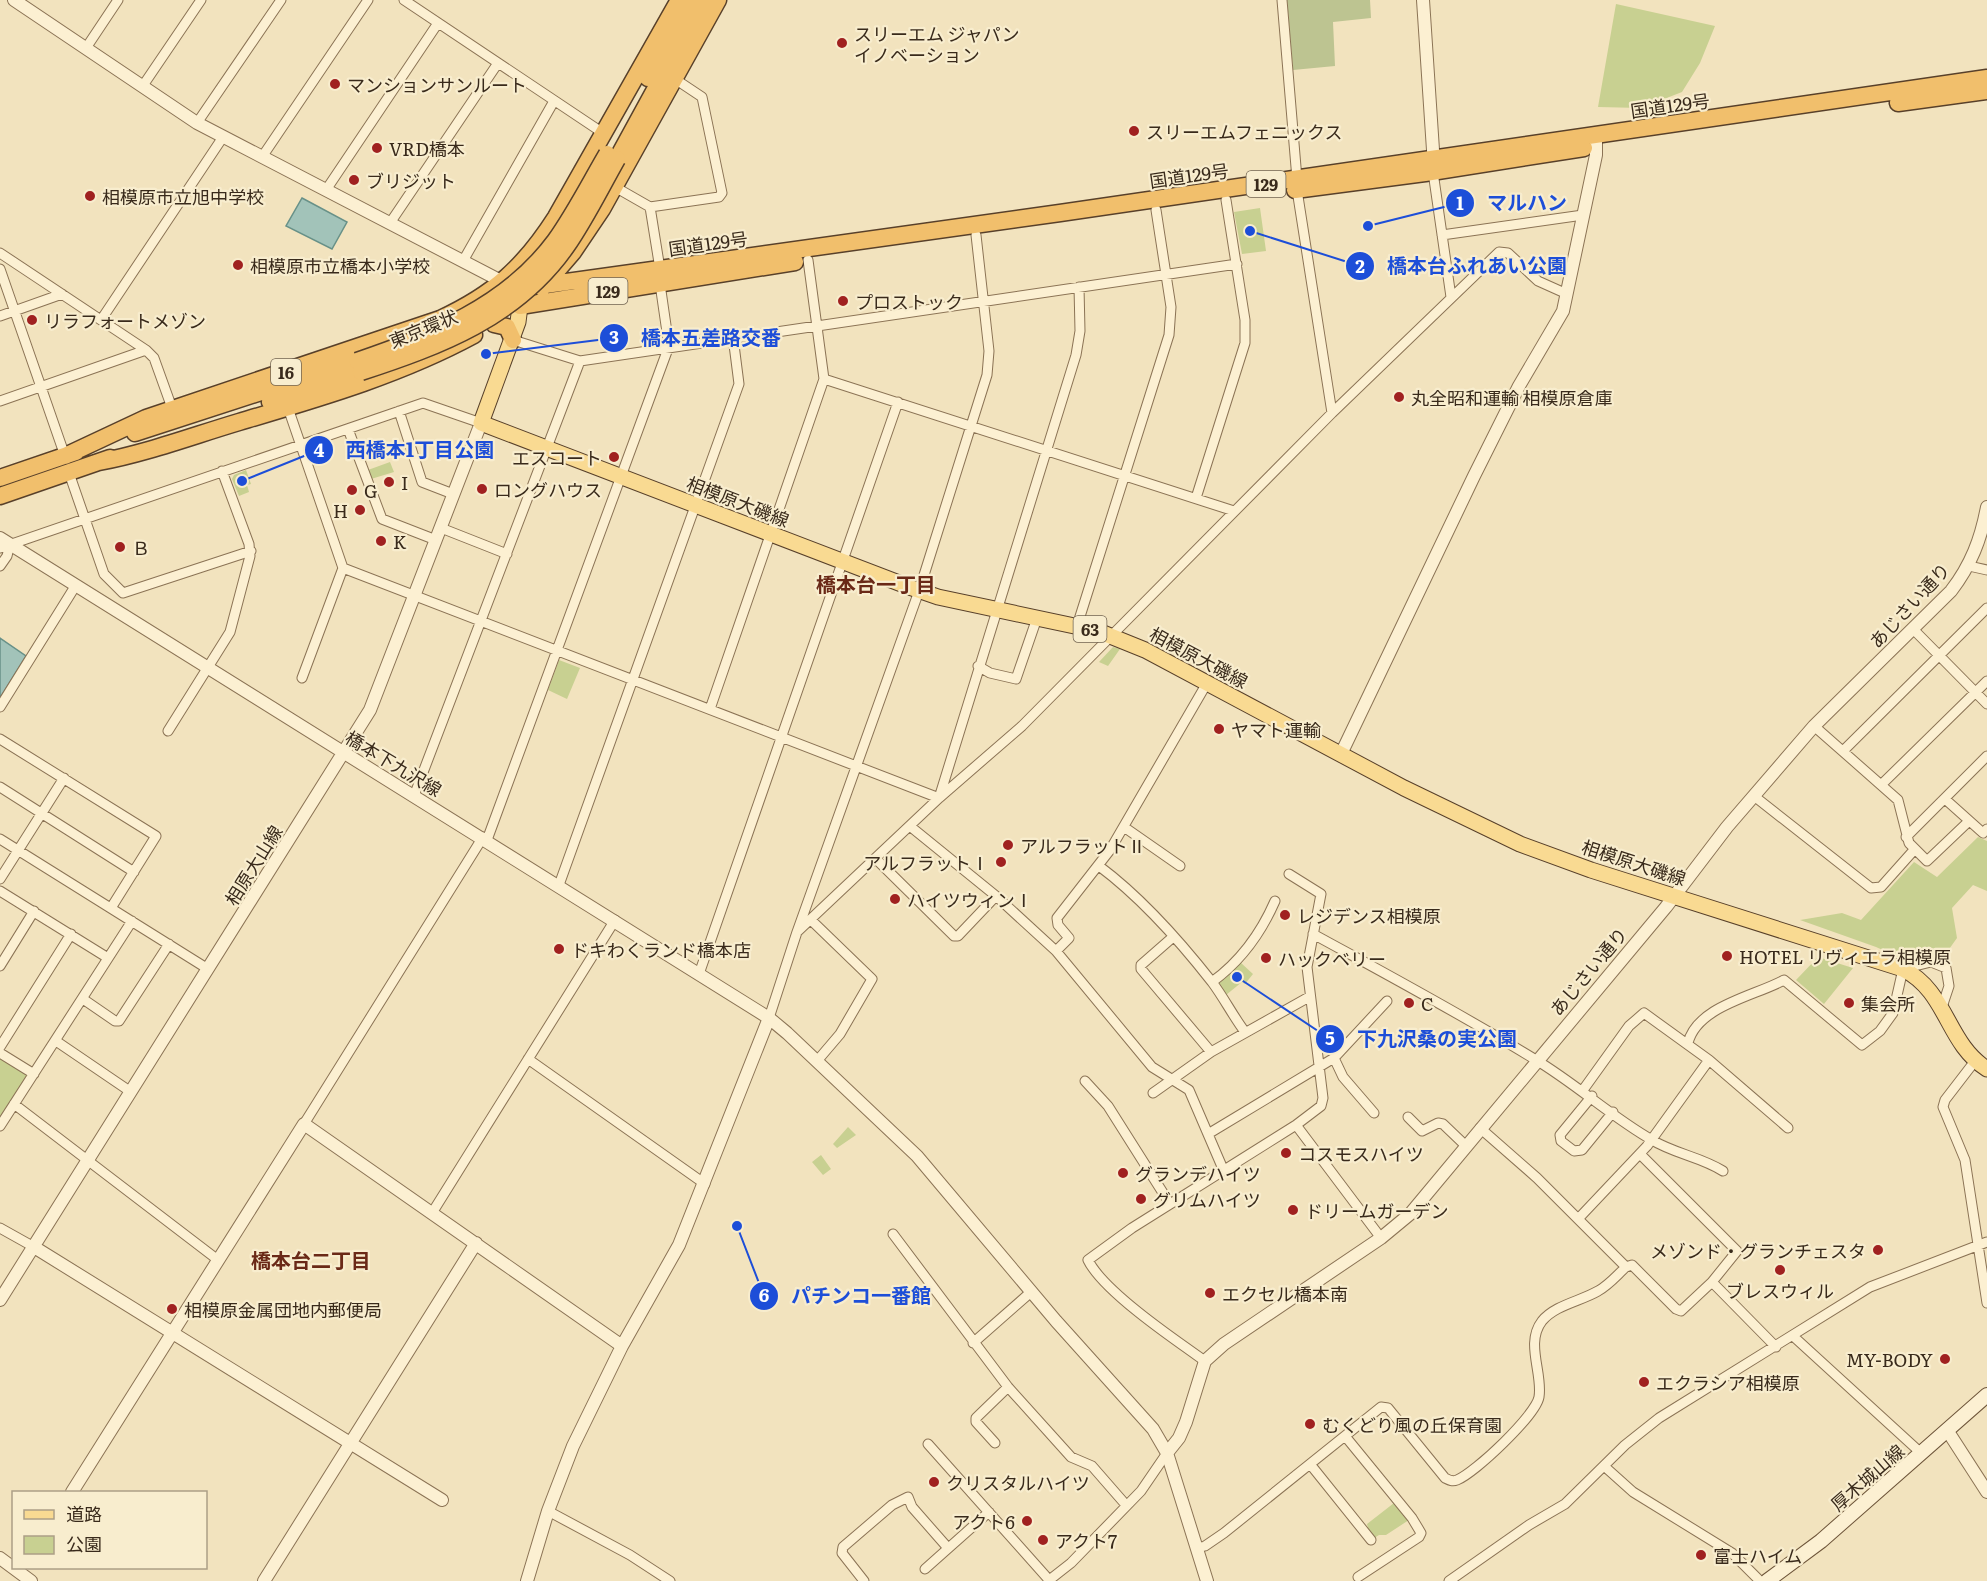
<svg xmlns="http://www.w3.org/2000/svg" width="1987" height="1581" viewBox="0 0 1987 1581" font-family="Literata,'Noto Sans JP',serif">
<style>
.green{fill:#c8d091}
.cemetery{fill:#bdc491}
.water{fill:#a2c3b9;stroke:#689188;stroke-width:1.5}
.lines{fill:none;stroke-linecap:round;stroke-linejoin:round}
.minor-casing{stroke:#8b7355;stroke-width:11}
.tertiary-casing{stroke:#8b7355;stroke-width:14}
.secondary-casing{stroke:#6d5439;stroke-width:16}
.primary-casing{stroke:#58402a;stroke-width:17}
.trunk-casing{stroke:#58402a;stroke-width:19}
.minor{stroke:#fcf0d2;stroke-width:9}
.tertiary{stroke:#fcf0d2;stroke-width:12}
.secondary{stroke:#fcf0d2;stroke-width:14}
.primary{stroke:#f9da92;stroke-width:15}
.trunk{stroke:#f1bf6c;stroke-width:16}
.trunk-bridge-casing{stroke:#58402a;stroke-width:19;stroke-linecap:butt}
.trunk-bridge{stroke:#f1bf6c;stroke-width:16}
.poi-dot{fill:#a02120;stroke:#f8edce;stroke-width:2}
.labels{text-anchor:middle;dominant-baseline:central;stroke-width:4.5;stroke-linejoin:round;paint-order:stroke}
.shield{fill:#f8edce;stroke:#726451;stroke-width:1.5}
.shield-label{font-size:16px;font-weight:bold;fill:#392a1b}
.poi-label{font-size:18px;fill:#392a1b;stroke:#f8edce;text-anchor:start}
.street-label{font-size:18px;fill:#392a1b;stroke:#f8edce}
.neighbourhood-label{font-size:20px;font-weight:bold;fill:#6a2917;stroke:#f8edce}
.leader{fill:none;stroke:#1d4ed8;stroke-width:2}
.callout-dot{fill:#1d4ed8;stroke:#f8edce;stroke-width:2}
.mark-label{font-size:18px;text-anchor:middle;font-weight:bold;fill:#fff}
.callout-label{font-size:20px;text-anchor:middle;font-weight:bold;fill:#1d4ed8;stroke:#f8edce;stroke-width:4.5;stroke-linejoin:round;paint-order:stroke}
</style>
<rect width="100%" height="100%" fill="#f2e3be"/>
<path class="green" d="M1616,4L1715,26L1700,63L1682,92L1641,108L1598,107Z
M1260,208L1266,251L1242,254L1234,212Z
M390,462L394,472L371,479L368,470Z
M246,470L251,484L247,485L249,492L239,496L232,479L234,475Z
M1113,647L1120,649L1108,666L1099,662Z
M559,660L580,668L567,699L548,690Z
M1978,837L1987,841V891L1973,885L1952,908L1957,938L1942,959L1907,961L1876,947L1800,920L1842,913L1861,920L1914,862L1937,877Z
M1818,957L1853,968L1824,1004L1796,980Z
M1240,962L1253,974L1245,984L1242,982L1226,995L1219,985V981Z
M0,1053L34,1074L0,1126Z
M848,1127L856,1135L837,1148L833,1144Z
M821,1155L831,1169L823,1175L812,1162Z
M1394,1503L1412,1518L1386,1535H1379L1371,1540L1367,1524Z"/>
<path class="cemetery" d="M1287,0H1370L1371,18L1333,22L1335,66L1293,70Z"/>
<path class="water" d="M302,198L347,222L332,249L286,226Z
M0,638L26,656L0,698Z"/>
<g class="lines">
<g class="minor-casing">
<path id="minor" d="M404,0L603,133
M1282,0L1297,179
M86,48L118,0
M142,87L201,0
M197,123L281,0
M262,157L368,0
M1433,172L1451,297
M615,187L650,207L660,269
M326,190L438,23
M1297,190L1332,413
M650,207L719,197L722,193L702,97L675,79
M390,223L498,63
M1442,235L1583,215
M0,253L146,350L154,358L172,408
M463,261L554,101
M0,269L65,456
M0,316L62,294
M101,320L223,137
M513,340L580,361L1237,264
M824,379L1234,511
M0,401L146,350
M288,408L343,568L939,798L1076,355L1080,331L1079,287
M399,411L422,482L453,494
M348,429L382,519L436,540
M69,473L104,574L123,593L251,551
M1196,498L1245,343V320L1226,200
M441,528L507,554
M0,548L423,403L481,423
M0,566L7,556L10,544
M1969,566L1987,570
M1077,626L1169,335L1171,307L1156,210
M1913,629L1987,704
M978,666L990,673L1016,679L1037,618
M302,678L343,568
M0,707L76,585
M710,709L824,379L808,260
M1814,726L1898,800L1909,843L1927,861L1968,822
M168,731L230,632L250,556L249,544L222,471
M0,739L156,836L111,908
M1844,750L1987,608
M1882,784L1987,681
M0,787L134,872
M414,796L580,361
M1754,796L1871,888L1881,887L1914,850
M1945,799L1983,833L1987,829
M911,827L996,896L1056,951L1152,1067L1189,1090L1223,1169
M1124,827L1180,866
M1906,837L1987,756
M0,839L208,969
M487,840L669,346L660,284
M877,860L954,936H958L996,896
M1099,866C1142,898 1179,940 1212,982C1224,998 1233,1016 1245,1032
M0,879L64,778
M559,885L739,384L733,337
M0,891L108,958
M811,920L872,979L840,1034L817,1061
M797,932L939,798L1022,726L1332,413L1499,252L1508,253L1538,281L1567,294
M1313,934C1388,975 1463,1015 1536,1060C1576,1084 1613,1118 1652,1140C1675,1154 1701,1157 1723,1171
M1173,937L1141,965V969L1211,1052
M1056,951L1069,938L1058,925L1057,918L1110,850L1207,683
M0,966L34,911
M699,974L898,402
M1212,982C1241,961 1261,933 1275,901
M83,999L115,1021H119L169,944
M769,1018L797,932L919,591L987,375L989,351L976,235
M56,1041L131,1092
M1688,1043C1697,1006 1755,996 1784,980L1862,1045L1880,1031L1893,1013L1903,969L1931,962L1946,968L1949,986L1942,1007
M0,1047L71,934
M0,1053L34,1074
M1334,1058L1343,1077L1374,1113
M528,1059L705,1184
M1975,1061L1945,1100L1943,1107L1965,1160L1987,1303
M1085,1081L1108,1106L1170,1204
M1583,1090L1629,1026L1644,1013L1709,1060L1788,1128
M1153,1093L1211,1052L1309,997
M1592,1096L1560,1135L1561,1141L1574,1151L1582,1150L1613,1112
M14,1104L218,1260
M1408,1117L1422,1131L1438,1123L1443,1124L1466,1146
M304,1124L483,837
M1296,1125L1381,1238
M0,1126L132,921
M1208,1134L1334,1058L1387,1001
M432,1213L615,920
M1578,1219L1647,1146L1709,1060
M0,1228L34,1247
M893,1234L1008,1387L1071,1457L1092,1466L1126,1505
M1626,1267L1632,1265L1676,1309L1681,1311L1712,1282L1737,1251L1640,1154
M1712,1282L1776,1347
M1793,1336L1921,1453
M973,1343L1031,1292
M1205,1361C1175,1340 1103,1291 1088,1260L1132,1228L1296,1125L1321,1106L1323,1098L1307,967L1321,894L1289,874
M1345,1436L1412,1518L1421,1533L1419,1537L1358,1577
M995,1443L976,1422V1418L1008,1387
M928,1444L1050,1581
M1310,1464L1371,1540
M1604,1466L1633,1492L1732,1553L1760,1581
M548,1511L630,1555L670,1581
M1197,1548L1205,1546L1224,1533L1381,1407L1388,1408L1445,1478C1449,1480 1452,1482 1457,1480C1475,1473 1536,1415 1539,1397C1543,1373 1525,1343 1542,1321C1555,1305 1581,1301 1598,1291C1609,1285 1617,1275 1626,1267L1537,1178L1480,1128
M925,1569L989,1512
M864,1581L842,1553L843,1547L892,1505L908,1497L912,1507L948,1548
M1048,1581L1071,1563L1141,1491L1167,1453
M1449,1581L1529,1525L1565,1504L1625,1445L1659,1418L1870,1287L1987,1242"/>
</g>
<g class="tertiary-casing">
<path id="tertiary" d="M14,0L197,123L503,282
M1423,0L1434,165
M0,538L769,1018L787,1033L917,1156L1056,1321L1153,1429L1167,1453L1207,1581
M1341,754L1474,476L1519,386L1563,311L1596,155V136
M34,1247L442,1500
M0,1300L370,710L481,423
M1947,1430L1987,1492
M1167,1453L1179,1438L1186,1422L1205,1361L1224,1344L1381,1238L1410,1214L1666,907L1727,827L1814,726L1951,591C1971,565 1981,539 1987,507
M72,1492L304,1124L622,1346
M0,1558L31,1581
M264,1581L476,1243
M527,1581L548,1511L573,1446L622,1346L679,1245L769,1018"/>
</g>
<g class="secondary-casing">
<path id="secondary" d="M1767,1581L1821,1541L1987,1395"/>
</g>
<g class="primary-casing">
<path id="primary" d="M515,294L520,306L518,322L481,423L912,588L938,597L1098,631L1145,650L1404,788L1520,844L1591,870L1903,969C1948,992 1946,1043 1987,1069"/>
</g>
<g class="trunk-casing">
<path id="trunk" d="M648,78L691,0
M1898,103L1987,91
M617,159L704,0
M1295,190L1425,173L1584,148
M524,285H545L1060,213L1987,78
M542,288L573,252L602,209L718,0
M520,306L795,262
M494,324L507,327L513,340
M270,402L361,372
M135,433L350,363
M65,456L146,418L440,319C494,294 524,267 556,217L679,0
M99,462C147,453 192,436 239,422C320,398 400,375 474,335
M0,478L76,452
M0,496L110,458"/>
</g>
<use href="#minor" class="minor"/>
<use href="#tertiary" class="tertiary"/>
<use href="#secondary" class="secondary"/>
<use href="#primary" class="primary"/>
<use href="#trunk" class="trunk"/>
<g class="trunk-bridge-casing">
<path id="trunk-bridge" d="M357,361C432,335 506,307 555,241C575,213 590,183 607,154
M361,372C440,346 516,318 566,247C585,220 600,189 617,159"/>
</g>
<use href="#trunk-bridge" class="trunk-bridge"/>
</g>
<g class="poi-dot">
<circle cx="842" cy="43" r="6"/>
<circle cx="335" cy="84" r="6"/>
<circle cx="1134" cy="131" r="6"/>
<circle cx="377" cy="148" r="6"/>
<circle cx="354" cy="180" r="6"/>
<circle cx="90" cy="196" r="6"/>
<circle cx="238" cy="265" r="6"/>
<circle cx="843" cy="301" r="6"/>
<circle cx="32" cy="320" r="6"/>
<circle cx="1399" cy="397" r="6"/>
<circle cx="614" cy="457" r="6"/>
<circle cx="389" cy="482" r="6"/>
<circle cx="482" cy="489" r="6"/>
<circle cx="352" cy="490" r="6"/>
<circle cx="360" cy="510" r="6"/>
<circle cx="381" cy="541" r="6"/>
<circle cx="120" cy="547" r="6"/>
<circle cx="1219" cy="729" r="6"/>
<circle cx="1008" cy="845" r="6"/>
<circle cx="1001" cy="862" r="6"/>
<circle cx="895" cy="899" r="6"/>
<circle cx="1285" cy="915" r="6"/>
<circle cx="559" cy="949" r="6"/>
<circle cx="1727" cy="956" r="6"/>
<circle cx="1266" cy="958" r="6"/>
<circle cx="1409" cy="1003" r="6"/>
<circle cx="1849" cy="1003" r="6"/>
<circle cx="1286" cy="1153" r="6"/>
<circle cx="1123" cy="1173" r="6"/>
<circle cx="1141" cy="1199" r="6"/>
<circle cx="1293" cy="1210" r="6"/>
<circle cx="1878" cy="1250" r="6"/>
<circle cx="1780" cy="1270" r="6"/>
<circle cx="1210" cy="1293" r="6"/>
<circle cx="172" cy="1309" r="6"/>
<circle cx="1945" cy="1359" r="6"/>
<circle cx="1644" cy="1382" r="6"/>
<circle cx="1310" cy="1424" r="6"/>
<circle cx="934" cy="1482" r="6"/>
<circle cx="1027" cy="1521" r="6"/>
<circle cx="1043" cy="1540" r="6"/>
<circle cx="1701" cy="1555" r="6"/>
</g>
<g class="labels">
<g class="shield">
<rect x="1246.5" y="171" width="39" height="26" rx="4.5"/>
<rect x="588.5" y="278" width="39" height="26" rx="4.5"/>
<rect x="271" y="359" width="30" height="26" rx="4.5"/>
<rect x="1073.5" y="616" width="33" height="26" rx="4.5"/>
</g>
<g class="shield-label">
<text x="1266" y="184">129</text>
<text x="608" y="291">129</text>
<text x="286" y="372">16</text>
<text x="1090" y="629">63</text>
</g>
<g class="poi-label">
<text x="854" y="33">スリーエム ジャパン<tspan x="854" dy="21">イノベーション</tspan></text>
<text x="347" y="84">マンションサンルート</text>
<text x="1146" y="131">スリーエムフェニックス</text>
<text x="389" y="148">VRD橋本</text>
<text x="366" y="180">ブリジット</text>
<text x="102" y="196">相模原市立旭中学校</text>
<text x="250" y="265">相模原市立橋本小学校</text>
<text x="855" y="301">プロストック</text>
<text x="44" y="320">リラフォートメゾン</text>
<text x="1411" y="397">丸全昭和運輸 相模原倉庫</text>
<text x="602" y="457" text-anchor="end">エスコート</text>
<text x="401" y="482">I</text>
<text x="494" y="489">ロングハウス</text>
<text x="364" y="490">G</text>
<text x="348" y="510" text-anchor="end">H</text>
<text x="393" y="541">K</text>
<text x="132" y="547">Ｂ</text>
<text x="1231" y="729">ヤマト運輸</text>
<text x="1020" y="845">アルフラットⅡ</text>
<text x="989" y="862" text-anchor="end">アルフラットⅠ</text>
<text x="907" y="899">ハイツウィンⅠ</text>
<text x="1297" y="915">レジデンス相模原</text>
<text x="571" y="949">ドキわくランド橋本店</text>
<text x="1739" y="956">HOTEL リヴィエラ相模原</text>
<text x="1278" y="958">ハックベリー</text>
<text x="1421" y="1003">C</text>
<text x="1861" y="1003">集会所</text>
<text x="1298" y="1153">コスモスハイツ</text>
<text x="1135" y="1173">グランデハイツ</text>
<text x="1153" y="1199">グリムハイツ</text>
<text x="1305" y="1210">ドリームガーデン</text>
<text x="1866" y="1250" text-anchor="end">メゾンド・グランチェスタ</text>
<text x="1780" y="1290" text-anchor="middle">ブレスウィル</text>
<text x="1222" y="1293">エクセル橋本南</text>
<text x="184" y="1309">相模原金属団地内郵便局</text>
<text x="1933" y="1359" text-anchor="end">MY-BODY</text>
<text x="1656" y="1382">エクラシア相模原</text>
<text x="1322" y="1424">むくどり風の丘保育園</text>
<text x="946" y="1482">クリスタルハイツ</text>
<text x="1015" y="1521" text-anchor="end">アクト6</text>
<text x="1055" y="1540">アクト7</text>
<text x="1713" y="1555">富士ハイム</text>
</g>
<g class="street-label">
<text transform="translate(1670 105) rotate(-8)">国道129号</text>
<text transform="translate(1189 175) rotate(-8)">国道129号</text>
<text transform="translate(708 243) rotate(-8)">国道129号</text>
<text transform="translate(423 328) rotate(-22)">東京環状</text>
<text transform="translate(738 501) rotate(21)">相模原大磯線</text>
<text transform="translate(1909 605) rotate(-47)">あじさい通り</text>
<text transform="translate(1199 657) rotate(28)">相模原大磯線</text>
<text transform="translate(394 763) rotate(31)">橋本下九沢線</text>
<text transform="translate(1634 862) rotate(18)">相模原大磯線</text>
<text transform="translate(253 865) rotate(-58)">相原大山線</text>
<text transform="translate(1588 971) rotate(-50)">あじさい通り</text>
<text transform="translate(1867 1477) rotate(-41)">厚木城山線</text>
</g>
<g class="neighbourhood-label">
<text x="876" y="583">橋本台一丁目</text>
<text x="311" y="1259">橋本台二丁目</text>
</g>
</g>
<path class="leader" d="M1368 226L1460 203M1250 231L1360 266M486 354L614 338M242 481L319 450M1237 977L1330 1039M737 1226L764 1296"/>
<g class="callout-dot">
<circle cx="1368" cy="226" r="6"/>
<circle cx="1250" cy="231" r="6"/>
<circle cx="486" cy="354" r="6"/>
<circle cx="242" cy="481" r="6"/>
<circle cx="1237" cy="977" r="6"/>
<circle cx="737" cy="1226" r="6"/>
<circle cx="1460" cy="203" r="15"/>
<circle cx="1360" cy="266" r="15"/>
<circle cx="614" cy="338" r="15"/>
<circle cx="319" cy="450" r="15"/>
<circle cx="1330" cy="1039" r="15"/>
<circle cx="764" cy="1296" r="15"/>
</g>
<g class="mark-label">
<text x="1460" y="210">1</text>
<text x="1360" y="273">2</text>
<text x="614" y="344">3</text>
<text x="319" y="457">4</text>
<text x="1330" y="1045">5</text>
<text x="764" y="1302">6</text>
</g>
<g class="callout-label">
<text x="1527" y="210">マルハン</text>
<text x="1477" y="273">橋本台ふれあい公園</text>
<text x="711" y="345">橋本五差路交番</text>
<text x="420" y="457">西橋本1丁目公園</text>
<text x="1437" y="1046">下九沢桑の実公園</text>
<text x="861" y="1303">パチンコ一番館</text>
</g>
<rect x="12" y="1491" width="195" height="78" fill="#f8edce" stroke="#ac9f86" stroke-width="1.5"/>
<rect x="24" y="1510" width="30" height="9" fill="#f9da92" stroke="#ac9f86" stroke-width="1.5"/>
<text x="66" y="1521" font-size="18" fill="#392a1b">道路</text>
<rect x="24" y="1536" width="30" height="18" fill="#c8d091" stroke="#ac9f86" stroke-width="1.5"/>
<text x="66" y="1551" font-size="18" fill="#392a1b">公園</text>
</svg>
